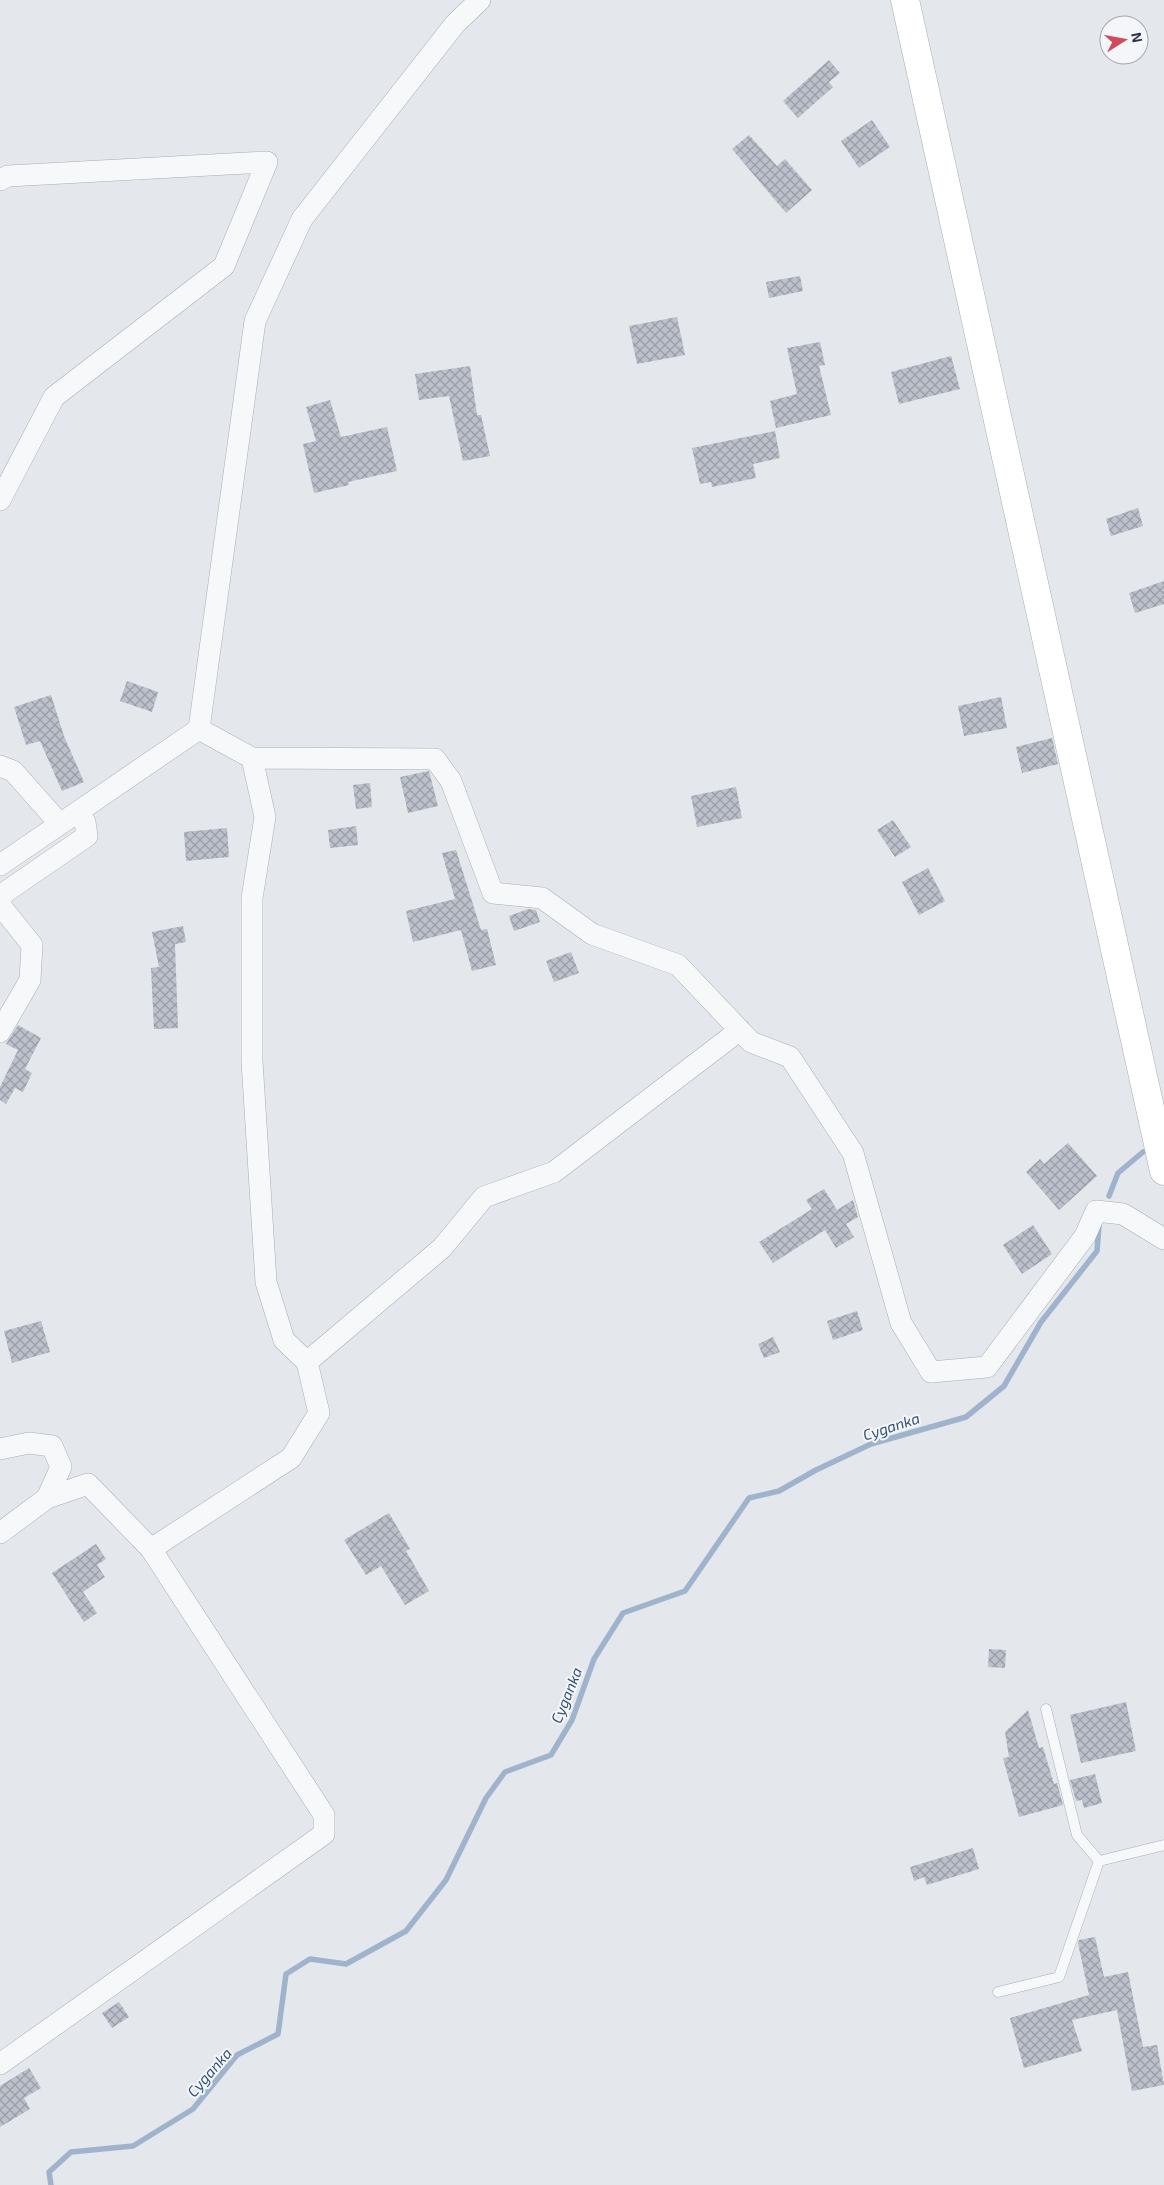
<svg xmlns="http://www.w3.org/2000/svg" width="1164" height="2185" viewBox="0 0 1164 2185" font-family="'Exo 2',sans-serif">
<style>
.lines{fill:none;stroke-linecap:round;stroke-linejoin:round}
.stream{stroke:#9fb4cc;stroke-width:5.5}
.building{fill:url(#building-cross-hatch)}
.lane-casing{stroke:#a9aeb7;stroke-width:11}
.street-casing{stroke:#a9aeb7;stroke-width:22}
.secondary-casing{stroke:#a9aeb7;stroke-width:29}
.lane{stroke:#f7f8fa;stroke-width:10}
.street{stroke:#f7f8fa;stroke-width:21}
.secondary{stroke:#fff;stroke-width:28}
.labels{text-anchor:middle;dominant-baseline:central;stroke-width:4;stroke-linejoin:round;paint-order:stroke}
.water-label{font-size:15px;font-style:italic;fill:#34527a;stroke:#f4f6f9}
</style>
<defs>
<pattern id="building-cross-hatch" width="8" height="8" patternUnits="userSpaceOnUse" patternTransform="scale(1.25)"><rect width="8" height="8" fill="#bbc0ca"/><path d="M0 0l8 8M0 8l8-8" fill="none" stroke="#989da6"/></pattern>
</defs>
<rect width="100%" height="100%" fill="#e4e7ec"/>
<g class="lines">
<path class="stream" d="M1109,1196L1118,1173L1143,1152
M51,2185L49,2172L71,2152L133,2146L193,2109L237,2055L278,2034L286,1974L310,1959L346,1964L406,1931L446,1880L486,1798L505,1772L551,1755L572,1720L594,1659L623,1613L685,1591L749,1498L779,1491L816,1470L871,1444L966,1417L1004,1386L1041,1322L1097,1251L1099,1226"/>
</g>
<path class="building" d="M829,60L840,73L829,82L833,87L798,118L783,101Z
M872,120L890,147L859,168L841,141Z
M749,135L777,166L785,159L812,190L786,213L732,149Z
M800,276L803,291L769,298L766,282Z
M677,317L685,355L637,364L629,326Z
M820,342L825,365L819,366L831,415L776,428L770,401L797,394L787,348Z
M951,356L960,389L899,404L891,372Z
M470,366L477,415H481L490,456L463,461L449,396L419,400L415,374Z
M330,400L341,437L387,427L397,471L348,482L349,485L314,493L303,444L316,441L306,407Z
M775,431L780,458L753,464L756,478L712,487L711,482L700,484L692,448Z
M1138,508L1143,526L1111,536L1106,519Z
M1164,581V604L1135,613L1129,593Z
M127,681L158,692L152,712L120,701Z
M51,695L64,736L84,782L62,791L40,741L26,745L14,707Z
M1001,697L1007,728L964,736L958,706Z
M1052,738L1058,764L1022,773L1016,747Z
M429,771L438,806L408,813L400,777Z
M370,783L372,807L356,809L353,785Z
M736,787L742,818L697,827L691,796Z
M893,820L911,847L895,857L877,830Z
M356,826L358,845L330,848L328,830Z
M227,828L229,857L186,861L184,832Z
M456,850L481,930L487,929L496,965L472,971L461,930L413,942L406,911L455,899L442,853Z
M928,868L945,901L919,915L902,882Z
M528,909L536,910L540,922L514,931L509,916Z
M183,926L186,942L175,944L178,1028L154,1029L151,968L159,967L152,932Z
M571,952L579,973L554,982L546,961Z
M18,1025L41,1038L25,1069L32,1073L23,1092L15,1088L6,1104L0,1100V1087L18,1050L6,1044Z
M1068,1143L1097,1176L1059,1210L1026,1172L1040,1159L1044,1164Z
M824,1189L837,1210L853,1200L858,1217L846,1224L854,1237L836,1248L825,1230L773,1263L759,1242L812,1209L806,1200Z
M1033,1225L1052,1254L1022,1274L1003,1245Z
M857,1311L863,1330L833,1340L827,1321Z
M41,1321L50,1352L12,1363L4,1331Z
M773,1337L780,1352L764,1358L758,1344Z
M389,1513L410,1549L406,1551L429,1591L405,1605L381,1566L366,1575L344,1540Z
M96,1544L106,1559L97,1565L105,1577L83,1592L97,1613L84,1622L52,1573Z
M989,1649L1006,1650L1005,1668L988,1667Z
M1126,1702L1136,1751L1081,1763L1070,1715Z
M1028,1710L1039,1748L1043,1747L1054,1784L1057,1783L1063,1805L1019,1817L1003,1758L1009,1757L1005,1732Z
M1095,1774L1102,1803L1084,1808L1082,1800L1076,1801L1070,1780Z
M973,1848L979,1869L927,1885L924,1877L914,1881L910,1867Z
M1095,1937L1104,1977L1128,1972L1143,2047L1157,2045L1164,2085L1132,2091L1117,2010L1072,2020L1082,2051L1024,2068L1010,2018L1089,1995L1078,1943L1079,1940Z
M119,2002L129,2017L112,2028L102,2013Z
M29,2068L41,2088L24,2098L30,2109L0,2127V2086Z"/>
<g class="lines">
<g class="lane-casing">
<path id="lane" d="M1046,1709L1077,1835L1099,1861
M998,1992L1059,1977L1099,1861L1164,1845"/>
</g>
<g class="street-casing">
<path id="street" d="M0,180L8,176L267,162L224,266L54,397L0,500
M199,729L252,758L435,759L451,781L493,893L542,898L592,934L678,965L751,1042L790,1057L853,1153L901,1323L931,1372L987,1367L1085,1236L1096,1211L1123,1214L1164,1239
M252,758L265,817L252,898V1061L266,1282L284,1340L307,1362
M0,766L13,771L60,824
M0,865L199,729L255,321L302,219L455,24L480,0
M0,901L4,893L87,836L85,822L75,814
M0,905L32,945L30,980L0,1032
M0,1449L29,1443L52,1446L61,1467L47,1498
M0,1533L47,1498L88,1484L151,1549
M0,2064L324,1834V1815L151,1549L291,1458L319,1413L307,1362L442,1248L484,1197L554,1172L740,1030"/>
</g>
<g class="secondary-casing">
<path id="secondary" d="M905,0L1164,1171"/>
</g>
<use href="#lane" class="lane"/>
<use href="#street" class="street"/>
<use href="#secondary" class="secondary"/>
</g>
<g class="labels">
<g class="water-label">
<text transform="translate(891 1426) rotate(-18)">Cyganka</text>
<text transform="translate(566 1695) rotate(-68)">Cyganka</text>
<text transform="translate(209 2072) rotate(-49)">Cyganka</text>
</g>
</g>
<g transform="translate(1124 40) rotate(79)"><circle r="24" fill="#f4f6f9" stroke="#a4a8b1"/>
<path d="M0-4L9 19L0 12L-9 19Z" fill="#d1495b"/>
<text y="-8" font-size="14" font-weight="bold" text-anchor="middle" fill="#2b3445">N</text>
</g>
</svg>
